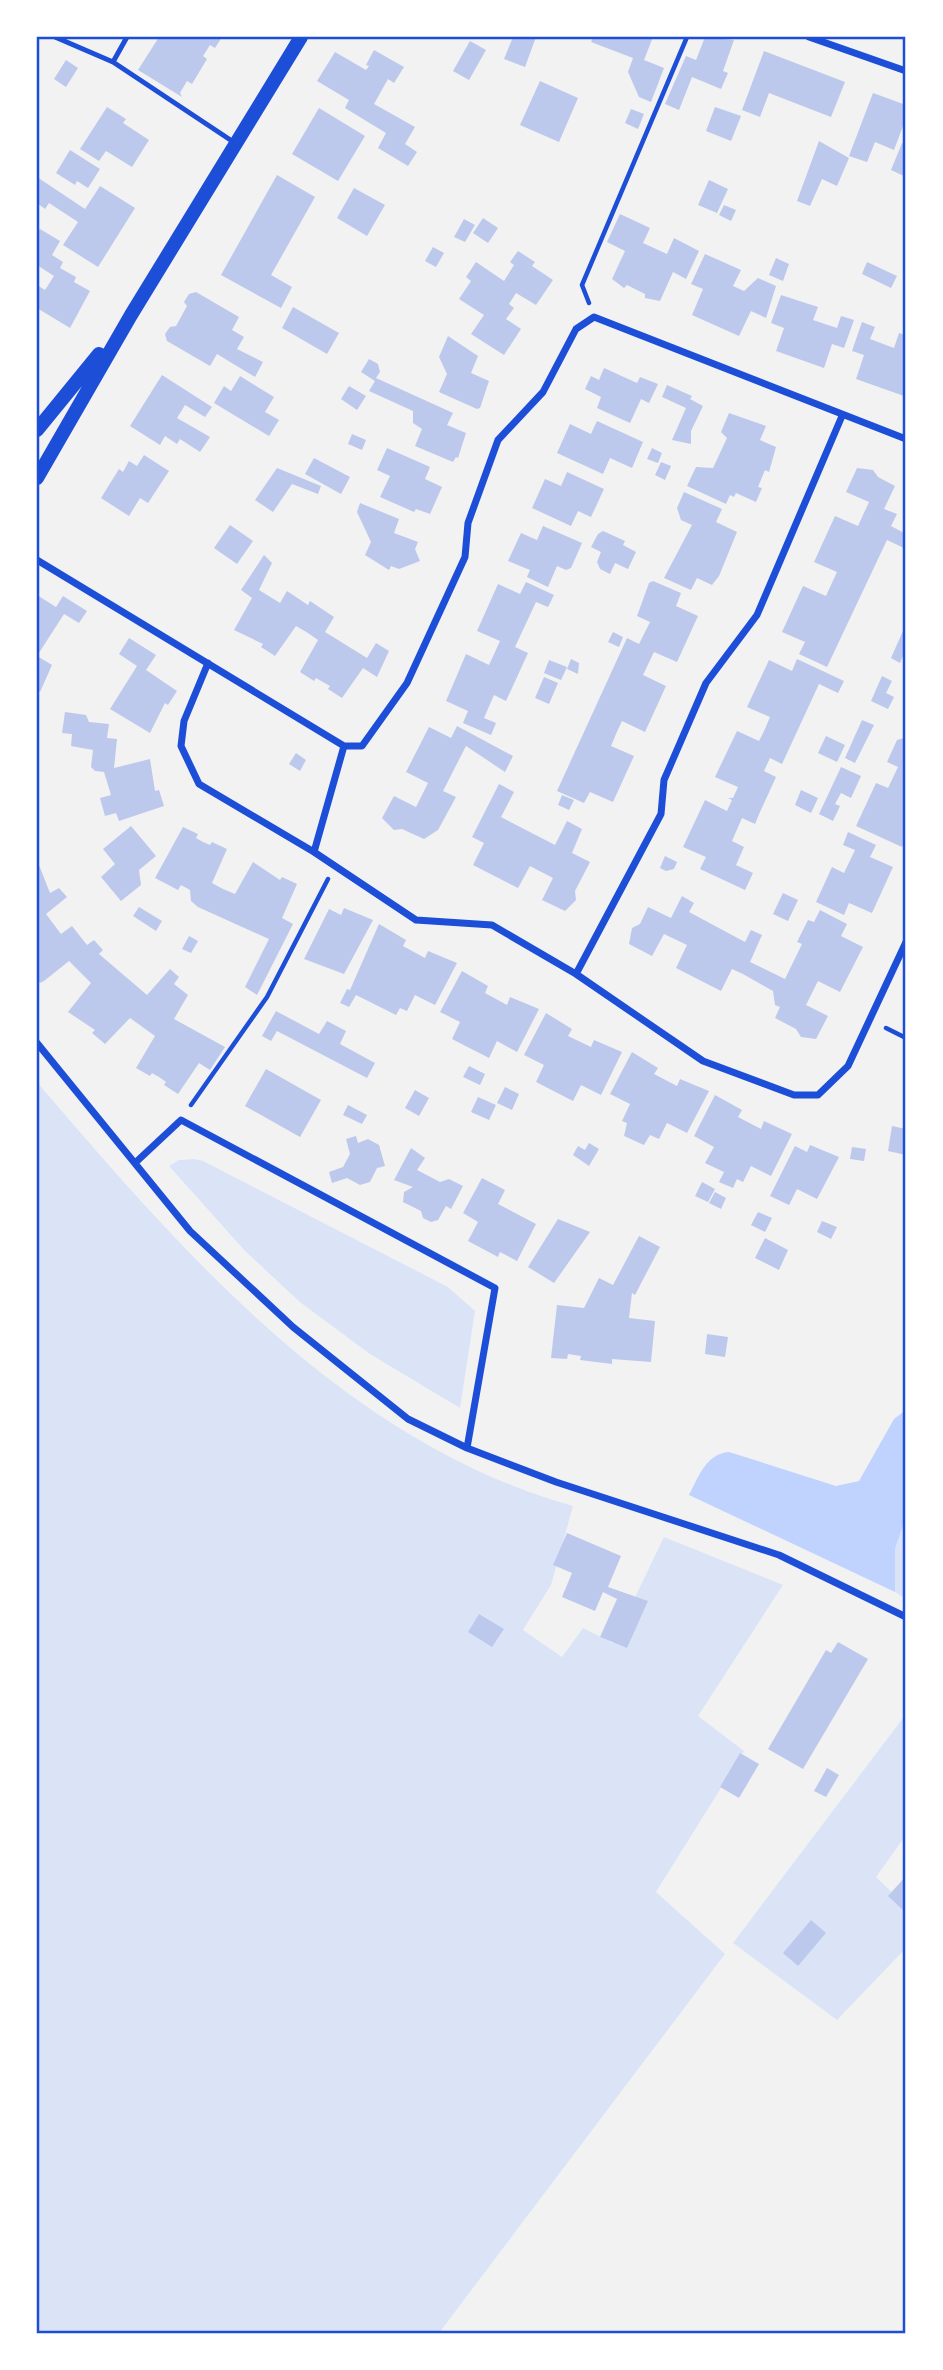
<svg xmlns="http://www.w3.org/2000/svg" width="943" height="2370" viewBox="0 0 943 2370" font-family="'Varela Round',sans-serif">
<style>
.green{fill:#dbe4f7}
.water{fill:#bfd3fe}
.building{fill:#bdc9ec}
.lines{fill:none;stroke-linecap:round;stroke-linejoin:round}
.path{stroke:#1d4ed8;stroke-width:4.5}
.service{stroke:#1d4ed8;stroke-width:5}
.minor{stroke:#1d4ed8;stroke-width:7}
.secondary{stroke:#1d4ed8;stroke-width:14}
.neatline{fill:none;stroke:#1d4ed8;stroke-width:2.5}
</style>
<rect width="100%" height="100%" fill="#f2f2f2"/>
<path class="green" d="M37,1082C184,1254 346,1442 573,1506L551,1585L523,1630L562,1657L583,1628L613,1643L664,1537L783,1585L698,1716L744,1751L656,1892L725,1954L439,2333H37Z
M194,1159L203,1161L448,1287L475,1311L460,1408L370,1354L301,1303L245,1251L169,1166L179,1160Z
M906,1517V1599L895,1592V1549Z
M906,1714V1835L876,1877L906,1906V1948L837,2020L733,1943Z"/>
<path class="water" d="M906,1410V1517L895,1549V1592L689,1495C699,1476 706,1454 729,1452L836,1486L859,1481L894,1419Z"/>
<path class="building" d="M159,37H222L215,48L210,45L203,56L207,59L192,84L187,81L180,93L182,97L138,70Z
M513,37H536L525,67L504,59Z
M593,37H653L644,60L664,68L651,102L639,97L628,72L633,58L591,42Z
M705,37L734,40L723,71L728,73L721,89L692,77L679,110L665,104L686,56L696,60Z
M470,41L486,50L469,80L453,71Z
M374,50L404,67L394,83L388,79L374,104L415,127L405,144L417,152L408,166L378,148L386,133L345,108L349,100L317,81L335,52L366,70L369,66L366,65Z
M764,51L845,82L831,117L769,93L760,117L742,110Z
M66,60L78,68L66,87L54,79Z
M540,81L578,98L559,142L520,125Z
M873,93L906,105V118L894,150L875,142L867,162L849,156Z
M107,107L126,119L123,123L149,140L132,167L106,151L99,161L80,149Z
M715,107L741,116L731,141L706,131Z
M319,108L365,136L338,181L292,154Z
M631,109L644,114L638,129L625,123Z
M819,141L849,158L837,186L822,179L810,206L797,201Z
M902,143L906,145V177L891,170Z
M70,150L100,169L88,188L77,181L75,185L56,173Z
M277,175L315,197L271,275L292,287L281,308L221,275Z
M37,177L85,209L100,186L135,208L98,267L63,245L78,222L49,203L45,209L37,203Z
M709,180L728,189L717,213L698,205Z
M354,188L385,205L367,236L337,218Z
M724,205L736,210L731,221L719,215Z
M620,214L650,228L643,243L667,254L674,238L699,251L686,279L673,272L660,301L645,298V294L627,285L624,288L612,279L625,251L607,242Z
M483,218L498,228L488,243L473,233Z
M464,219L475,225L465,242L454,237Z
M40,229L60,241L52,255L63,262L60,268L76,277L74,282L90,291L70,328L37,308V285L45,290L54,276L37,265V234Z
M433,247L444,253L436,267L425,261Z
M518,251L535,262L532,266L553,280L536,305L516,293L509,304L514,308L506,319L521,329L504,355L471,334L484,315L459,299L471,281L466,277L476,262L504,281L514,265L510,262Z
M705,254L741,270L733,286L744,291L758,278L776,286L766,318L751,311L739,336L692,315L703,289L691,284Z
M776,258L789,264L783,281L769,275Z
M867,262L897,276L891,288L862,274Z
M196,292L239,317L232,330L244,337L237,349L263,362L255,377L217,354L210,366L167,341L165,334L170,327L176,326L187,306L184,302L189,294Z
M781,295L818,307L813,320L837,328L841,316L854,320L844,348L832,344L824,368L776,351L784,328L771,323Z
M293,307L339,333L327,354L282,328Z
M862,322L875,327L870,339L894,348L899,333L906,335L904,396L856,379L864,355L852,351Z
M448,336L478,356L471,373L489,381L480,408L477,409L439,392L447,374L439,357Z
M369,359L378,364L380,372L376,378L453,413L447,425L466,433L458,458L456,457L453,462L415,446L422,429L413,423V411L369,391L375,381L361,372Z
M604,368L637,383L640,377L658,384L649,403L641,399L630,423L597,408L601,397L585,389L591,376L599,380Z
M162,375L212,407L205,417L185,405L177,418L210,437L200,452L180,439L177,444L165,436L160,445L130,426Z
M240,376L274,397L265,412L279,420L269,436L214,403L224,386L231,391Z
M667,385L692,396L690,399L703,406L691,431V444L672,440L686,408L662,397Z
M349,386L366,396L357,410L341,399Z
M729,413L766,426L760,440L776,447L769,472L765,470L758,487L762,488L756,502L736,493L734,497L730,495L726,504L687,486L696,467L713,468L727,438L721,432Z
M597,421L643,442L632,468L610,458L603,474L557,453L570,424L591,434Z
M352,434L366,440L362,450L348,444Z
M387,448L430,467L425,479L442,487L430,514L416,509L414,512L380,497L390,476L377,470Z
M652,448L662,453L658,463L647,459Z
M144,455L169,471L148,503L140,498L129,516L101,498L119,469L123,472L129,461L137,466Z
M314,458L350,477L341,494L305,474Z
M661,462L671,466L665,480L655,475Z
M277,468L321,486L318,494L292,484L273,512L255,500Z
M857,468L873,470L878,477L895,486L884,509L897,514L891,526L906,534V549L887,540L827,667L799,654L805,642L782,632L803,586L826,596L831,585L837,572L814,562L835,516L858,526L863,515L869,502L846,492Z
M567,472L604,489L591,517L578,511L571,526L532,508L545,479L561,486Z
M684,492L722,509L716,522L737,532L719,576L712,585L697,578L691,590L664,578L692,525L681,520L677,508Z
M360,503L399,519L394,533L418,542L415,549L420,561L399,569L391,566L389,570L365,555L371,542L357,512Z
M230,525L253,541L237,564L214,548Z
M543,526L582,543L571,568L566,570L557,566L548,587L527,577L530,570L508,561L521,533L537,540Z
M603,531L625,541L623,545L636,552L628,569L615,563L610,574L600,569L597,562L601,552L591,547L598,534Z
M264,555L272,563L259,590L280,603L287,591L308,605L310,601L334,617L325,632L367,658L376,643L389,651L377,677L363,668L342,698L328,689L330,686L316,678L314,681L300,672L318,640L308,633L296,626L275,656L261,647L263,644L234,630L252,598L241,590Z
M653,581L681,593L676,606L698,616L677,662L654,652L643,675L666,686L645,732L622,721L616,734L611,746L634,756L613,802L590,792L584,803L557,791L627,638L639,644L650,622L637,616L649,583Z
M526,582L554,595L548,607L536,602L515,647L528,653L506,701L494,695L484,718L496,723L491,735L463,723L468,711L446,701L466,654L489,665L495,652L500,641L477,631L498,584L520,594Z
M37,595L56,607L63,596L87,611L79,623L64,614L37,656L52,665L40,692L37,689Z
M906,624V649L900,663L891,658Z
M613,632L623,637L619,647L608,642Z
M129,638L156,655L146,670L177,691L168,705L165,703L150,733L110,709L137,666L119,654Z
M571,659L579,663L578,674L567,669Z
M797,659L844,681L838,693L819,684L782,764L770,758L764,771L776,777L760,812L755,824L742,818L732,841L744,847L736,865L753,873L745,890L700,869L706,857L683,847L705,800L727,811L732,800L728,798H733L738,787L715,777L737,731L759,741L765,729L770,717L747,707L769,660L792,671Z
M549,660L567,667L561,680L544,673Z
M882,676L892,681L886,693L894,697L888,709L871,701Z
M544,677L558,683L549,704L535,698Z
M65,712L86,715L89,722L109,724L107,738L117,739L114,768L150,759L155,791L159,790L164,806L119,821L116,813L105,816L100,798L111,795L104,772L95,771L91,767L93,750L71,746L72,734L62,733Z
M862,720L874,725L855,763L845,758Z
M457,726L513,756L505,772L466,746L443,791L456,797L438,830L424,839L402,829L394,830L382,818L394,796L416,807L428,783L406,772L429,727L451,738Z
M826,736L845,745L837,762L818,753Z
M904,738L906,740V839L902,847L856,826L876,783L888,788L898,767L887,762L897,740Z
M296,753L306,760L300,771L289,764Z
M841,767L861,776L851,798L841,793L835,804L840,806L833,821L819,814Z
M499,784L514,792L501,817L555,845L567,821L582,829L572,853L590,862L575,891L576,900L565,911L542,900L553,878L530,866L518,888L473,865L484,843L472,837Z
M801,790L818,798L811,813L795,805Z
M562,795L574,800L569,810L558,805Z
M131,826L156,856L139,870L141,885L121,901L101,877L115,864L103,849Z
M183,827L198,834L196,838L203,842L210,845L212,842L227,849L212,883L223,889L235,894L253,862L280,880L282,877L297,884L282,918L293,924L257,995L245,987L269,939L198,907L191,901L190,890L181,885L178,890L155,878Z
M848,832L876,845L870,857L893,867L872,913L849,903L844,915L816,902L832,867L844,873L855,850L843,845Z
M665,856L677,862L674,869L666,871L660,868Z
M37,860L50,893L59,888L67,897L46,914L61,934L72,926L87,945L94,940L103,950L99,954L147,995L170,969L179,977L174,984L188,995L174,1019L225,1047L210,1070L199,1063L178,1094L164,1085L166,1082L159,1077L152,1073L150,1076L136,1068L155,1036L130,1018L105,1044L92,1033L95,1030L68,1012L91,983L69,961L44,981L40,983L37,979Z
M783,893L798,900L788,921L773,914Z
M682,896L694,903L689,912L745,942L751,930L762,935L750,962L785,979L802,944L797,942L808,920L814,922L820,910L847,924L841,936L863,947L840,992L818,981L806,1005L828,1016L816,1039L801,1037L796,1029L775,1018L780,1007L775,1005L773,991L743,974L732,969L721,991L676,968L687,945L664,934L652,956L629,944L632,928L640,924L648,907L671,918Z
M139,907L162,921L156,931L133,916Z
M344,908L373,920L344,974L304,959L329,909L341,915Z
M379,924L406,940L403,946L425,958L428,951L457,963L435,1005L415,995L407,1011L400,1008L396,1015L356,995L349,1007L340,1003L347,989L350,990Z
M189,936L198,941L191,953L182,949Z
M462,971L488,986L485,993L507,1005L510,997L539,1009L517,1052L497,1041L489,1058L452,1039L460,1022L440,1012Z
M276,1011L319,1034L327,1021L346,1031L340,1044L375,1063L367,1078L277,1031L271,1041L262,1036Z
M546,1013L572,1029L568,1036L591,1047L594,1040L622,1052L601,1095L581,1085L573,1101L536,1082L544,1065L524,1055Z
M632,1052L658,1068L654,1074L677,1086L680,1079L709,1091L687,1133L667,1123L659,1139L650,1135L644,1145L624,1136L627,1123L622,1121L630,1104L610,1094Z
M469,1066L485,1074L480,1085L463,1077Z
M266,1069L321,1100L300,1137L245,1106Z
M505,1087L519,1094L512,1110L497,1103Z
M415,1090L429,1098L419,1116L405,1108Z
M715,1095L742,1110L738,1117L761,1129L764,1121L792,1134L771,1176L751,1166L743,1182L737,1179L733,1188L719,1182L724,1172L705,1163L714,1147L694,1136Z
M478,1097L496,1105L489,1120L471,1112Z
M348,1105L367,1115L362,1124L343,1115Z
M892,1126L906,1129V1155L888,1151Z
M356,1136L358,1143L368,1139L379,1145L385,1166L377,1168L370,1182L360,1185L347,1178L332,1183L329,1172L343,1167L350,1154L346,1139Z
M589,1143L599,1149L589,1166L573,1155L578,1146L585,1150Z
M810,1145L839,1157L817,1199L797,1189L789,1205L770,1196L795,1146L807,1152Z
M852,1147L866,1149L864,1161L850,1159Z
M411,1148L425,1158L417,1170L440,1182L449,1179L463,1186L451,1209L446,1206L438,1220L431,1222L423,1218L421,1211L403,1202L404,1192L413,1187L394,1180Z
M482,1178L505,1190L498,1204L536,1224L517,1261L500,1252L498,1257L468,1241L478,1222L463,1213Z
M702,1182L715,1189L708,1202L695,1196Z
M715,1192L726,1198L721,1209L709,1203Z
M758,1212L772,1218L765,1232L751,1225Z
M558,1219L590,1232L554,1283L528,1267Z
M822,1221L837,1227L831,1239L817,1232Z
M639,1236L660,1247L635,1295L632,1293L629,1318L655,1321L651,1362L612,1359V1364L580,1360L581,1356L568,1354L567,1359L551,1358L557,1305L584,1308L599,1278L613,1285Z
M765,1238L788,1250L779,1270L755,1258Z
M707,1334L728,1337L725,1357L705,1354Z
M567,1533L621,1556L608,1587L648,1601L627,1648L600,1637L617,1599L603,1592L595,1611L562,1597L572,1573L553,1565Z
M479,1614L504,1629L492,1647L468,1632Z
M838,1642L868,1659L803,1769L768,1749L826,1650L831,1653Z
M740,1753L759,1764L739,1798L720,1787Z
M827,1768L839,1775L826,1797L814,1791Z
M906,1876V1913L888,1896Z
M811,1920L826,1933L798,1966L783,1953Z"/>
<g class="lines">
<path class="path" d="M589,303L582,285L687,37
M886,1028L906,1038
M191,1105L267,997L328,879"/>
<path class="service" d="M55,37L113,62
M127,37L113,62L235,143"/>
<path class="minor" d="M809,37L906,71
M37,560L344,746L314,852
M208,663L184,721L181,746L199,784L314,852L416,920L492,925L576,974L703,1061L794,1095H818L848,1066L906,942
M344,746H362L407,683L465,557L468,523L498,440L543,392L576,329L594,317L906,439
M576,974L661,814L664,780L706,683L757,615L842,416
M37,1043L190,1231L293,1327L408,1419L467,1448L556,1482L779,1555L906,1617
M135,1163L181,1120L495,1288L467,1448"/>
<path class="secondary" d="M37,430L99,354
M37,478L131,315L301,37"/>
</g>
<rect width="943" height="2370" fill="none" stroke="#ffffff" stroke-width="77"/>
<rect x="38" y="38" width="866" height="2294" class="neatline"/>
</svg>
